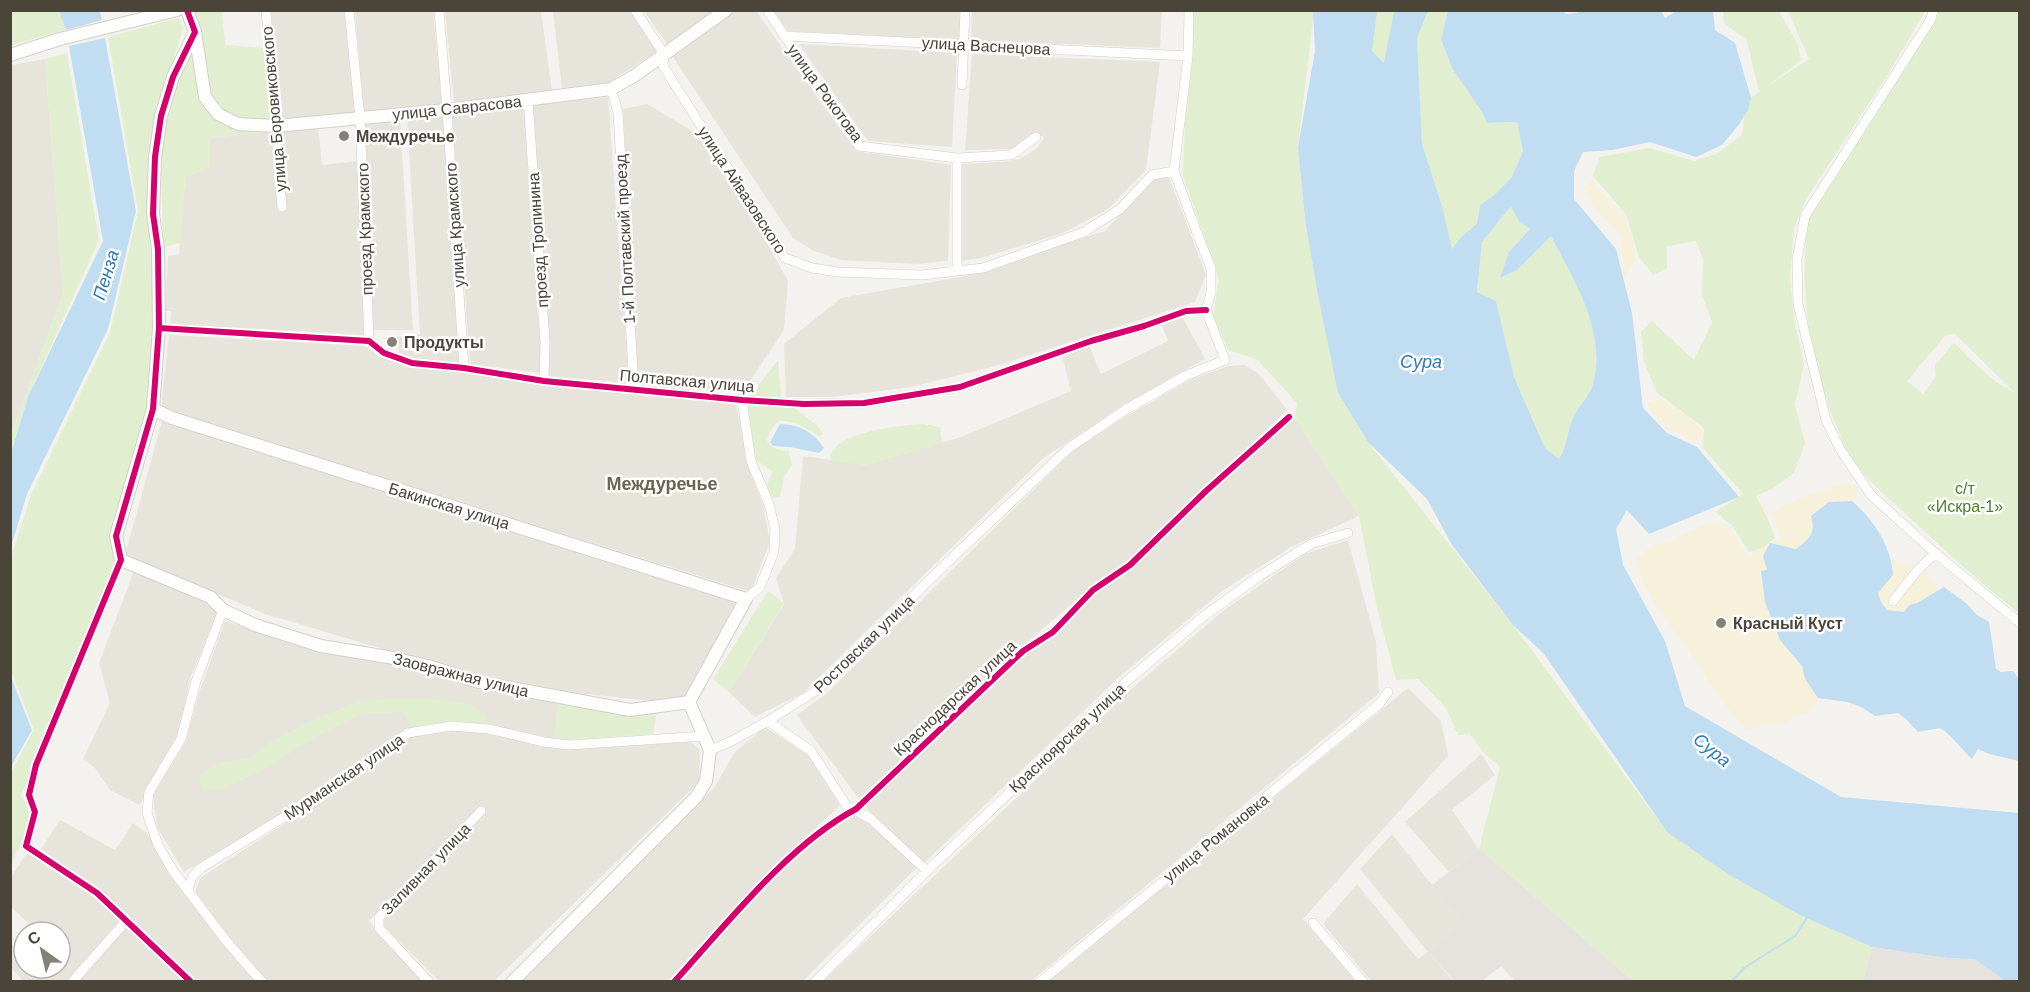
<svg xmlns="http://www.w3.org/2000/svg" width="2030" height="992" viewBox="0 0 2030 992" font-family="Arial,sans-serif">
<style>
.residential{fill:#e7e4dc;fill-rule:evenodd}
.industrial{fill:#e6e2de}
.green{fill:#e1eecf;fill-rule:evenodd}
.sand{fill:#f7f0da}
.parking{fill:#e6e3df}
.water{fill:#c0ddf1;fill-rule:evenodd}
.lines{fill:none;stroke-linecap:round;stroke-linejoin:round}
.stream{stroke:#c0ddf1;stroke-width:2}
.minor-casing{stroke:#d2d0cb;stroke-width:10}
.tertiary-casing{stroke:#d2d0cb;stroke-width:14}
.minor{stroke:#fdfdfc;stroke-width:9}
.tertiary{stroke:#fdfdfc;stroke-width:12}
.cycleway-casing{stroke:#fff;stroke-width:10}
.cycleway{stroke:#d6006c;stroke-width:6}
.poi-dot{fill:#868178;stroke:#fff;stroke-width:2}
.labels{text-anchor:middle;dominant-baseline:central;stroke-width:5;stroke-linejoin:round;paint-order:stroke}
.street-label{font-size:16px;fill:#4b4439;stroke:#fff}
.poi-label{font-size:16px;font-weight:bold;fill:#4b4439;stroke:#fff;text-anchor:start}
.park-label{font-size:16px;fill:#4a7f2a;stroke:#fff}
.water-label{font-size:18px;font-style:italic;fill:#2e7ab2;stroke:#fff}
.neighbourhood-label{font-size:18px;font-weight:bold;fill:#6e6250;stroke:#fff}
</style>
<rect width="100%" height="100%" fill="#f4f2ee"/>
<path class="residential" d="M271,11H346L356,114L280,119Z
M355,11H433L442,105L364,112Z
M445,11H541L552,91L454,102Z
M553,11H630L657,51L608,83L562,88Z
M644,11H715L667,44Z
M736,11H756L856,151L951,165L948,261L917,264L841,260L812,250L793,238L671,54Z
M774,11H960L959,40L788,31Z
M972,11H1162L1160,48L971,40Z
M799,44L957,53L952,147L868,141Z
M972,54L1160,62L1146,170L1108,209L1063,233L981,258L961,261L962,164L1001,162L1020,159L1036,149L1044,138L1036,132L1012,149L965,150Z
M45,59L63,293L11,435V65Z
M608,97L629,383L548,376L549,340L533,105Z
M647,104L696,133L752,216L788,281L784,330L742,393L638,386L623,109Z
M525,105L542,341L541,373L470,364L452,115Z
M444,114L459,362L416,359L399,353L398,337L420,334L407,118Z
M400,119L413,330H373L365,122Z
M318,126L322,165L358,161L365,335L170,324L171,311H165L168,256L179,254L185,178L210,138Z
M1169,177L1206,275L1195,302L992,367L911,387L832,397H786L784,344L841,298L961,277L1105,231L1152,179Z
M1182,316L1205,359L1123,405L1042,459L803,693L755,717L729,692L784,604L776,578L795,549L803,456L866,465L961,437L1071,391L1062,355L1089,345L1101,374L1168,341L1161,324Z
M169,335L365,346L380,357L413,367L736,404L750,471L763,505L770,541L751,592L161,408Z
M1245,365L1260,375L1287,410L1127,562L1089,589L1017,651L859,799L797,715L827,693L1072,452L1128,415L1188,381L1228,366Z
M1295,418L1359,516L1291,547L1222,591L1119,677L924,863L864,806L1024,654Z
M162,421L735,603L687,697L662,702L538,689L427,662L265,614L125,555Z
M1348,540L1376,642L1379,693L1031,981H823L1136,685L1223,611L1305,554Z
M134,571L209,600L218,611L190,679L178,739L140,805L110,790L95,768L83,759L110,703L99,663Z
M225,621L319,651L386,661L559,700L554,739L489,725L451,721L411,727L326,786L184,872L157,827L153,795L186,741L199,693Z
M1408,688L1441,721L1448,756L1303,919L1356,981L1047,982Z
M765,727L808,755L841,804L756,885L668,981L518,982L714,788L734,753Z
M441,730L489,732L566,748L689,740L700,750L699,782L494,981H439L384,926V918L487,812L482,806L369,921L421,981H268L231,940L195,891L200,878L310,807L410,737Z
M1481,754L1495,775L1452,810L1479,849L1449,872L1405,822Z
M857,815L870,822L918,866L803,981L679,982L762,891L802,851L835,824Z
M60,820L115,850L133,823L152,837L258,981H197L99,890L41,849Z
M1392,834L1432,885L1466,922L1429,952L1454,982L1371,981L1323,924L1357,884L1418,959L1428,952L1360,869Z
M27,853L95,898L121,922L66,981H23L11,968L10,949L28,923L10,906L11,877ZM24,932H60V968H24Z
M127,926L184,982H77Z"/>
<path class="industrial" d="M1872,947L1947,958L1975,959L2004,980H2020L2019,982H1863Z"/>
<path class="green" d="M11,11H59L66,30L11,45Z
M195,11H222L225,45L265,48L272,120L240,118L222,110L210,93L204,48Z
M1189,11H1314L1298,147L1338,393L1368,442L1513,625L1667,832L1823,925L1872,947L1863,981H1633L1479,849L1500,767L1483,752L1470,734L1458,735L1446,708L1418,679L1396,680L1377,608L1359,516L1295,418L1297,403L1258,360L1228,350L1213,315L1219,280L1183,175Z
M1377,11H1394L1384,64L1371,51Z
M1428,11H1448L1441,39L1452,68L1482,112L1487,123L1517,122L1523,151L1512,177L1493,196L1480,205L1477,224L1462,236L1452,250L1442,206L1422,144L1417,38Z
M1723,11H1779L1798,45L1801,60L1768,86L1809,59L1788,11H1925L1892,68L1806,199L1794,229L1790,275L1794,319L1804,364L1795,405L1805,443L1794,473L1774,488L1756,496L1767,517L1775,538L1761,549L1749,552L1733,526L1715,512L1743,494L1703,448L1704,428L1657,393L1644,361L1641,332L1652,321L1694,360L1712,322L1702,295L1703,259L1696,241L1667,246V268L1653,275L1639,257L1626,214L1593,176L1600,157L1650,148L1694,161L1716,154L1742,135L1746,101L1759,92L1747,41L1724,23Z
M1938,11H2019V613C1979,582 1943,549 1906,514C1886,496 1863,477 1849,454C1844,447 1841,437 1838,429C1809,364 1799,290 1808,219L1938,16ZM1954,333L2013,391C1991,383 1972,359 1954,343L1935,365L1936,376L1923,394L1907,381L1945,336Z
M179,18L183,28L157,116L148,193L155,340L146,422L110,532L116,560L21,796L32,815L18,850L11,864V772L34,730L11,670V558L31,495L110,332L138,211L108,37Z
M193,46C195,60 195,86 200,98C211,127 246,129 272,132L210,138V168L185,178L180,243L163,247C163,216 160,184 162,153C164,116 178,80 193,46Z
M67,53L99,240L28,397L11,451V435L63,293L45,59Z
M1511,206L1519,221L1530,229L1509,252L1501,278L1517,270L1551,235C1574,280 1607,332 1593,384C1590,397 1577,407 1572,420C1567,433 1566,446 1559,459L1545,448L1514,377L1496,301L1477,293L1482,242Z
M778,360L781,397L816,425L823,434L819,436C805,427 795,420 778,421L771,430L767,440C771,449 779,450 788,451L792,465L784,477L780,497L771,498L767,484L773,472L756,460L748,408L753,393Z
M923,424L940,427L942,443L866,465L832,461L830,455C833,451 836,446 839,444C856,431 902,425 923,424Z
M768,591L784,603L729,692L713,679Z
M407,698C426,699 470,698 483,712C486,714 487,721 489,725L450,721L411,727L403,712L360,715L314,738L258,773L219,790L201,788L199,775L219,763L248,758L274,740L314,719L363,700Z
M559,700L657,710L653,734L569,740L554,739Z"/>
<path class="sand" d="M1593,181L1625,218L1635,247L1637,260L1624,279L1621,236L1594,207L1583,187Z
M1660,398L1677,411L1687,415L1702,429V437L1697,442L1693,443C1687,437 1682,435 1675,432C1663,427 1654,414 1647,403Z
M1849,482L1856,486L1857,493L1852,501C1833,502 1826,502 1811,516C1816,533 1810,539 1796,549L1770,543L1767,570L1761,571L1765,602L1791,653L1802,666L1805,679L1818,698L1810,712L1792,718L1781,725H1765L1748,730C1733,715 1719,698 1707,680C1701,671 1697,661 1691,653C1668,621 1644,598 1637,558L1653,545L1668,542L1692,530L1717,521L1731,528L1736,540L1749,556L1770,543L1781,539L1776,523L1770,513L1803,497Z
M1892,560L1926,570L1939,592L1917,603L1909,605L1904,612L1888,610L1881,602L1878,593L1893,575Z"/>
<path class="parking" d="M1479,849L1633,981H1515L1501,966L1482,981H1454L1429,952L1465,922L1432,885Z"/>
<path class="water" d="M1562,10L1566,14L1577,13L1578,10L1661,11L1665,18L1676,11H1713L1715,30L1735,43L1751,98L1748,110L1740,123L1722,145L1696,157L1650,142L1612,150L1583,152L1574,171V199L1616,249L1632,313L1643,408L1667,433L1697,447L1739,497L1649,534L1627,510L1616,529L1623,565L1665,641L1685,706L1841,797L2019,813V980H2004L1975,959L1947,958L1872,947L1800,915L1728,874L1667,832L1544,654L1513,625L1452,545L1427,499L1368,442L1338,393L1318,295L1306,225L1298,147L1315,51L1313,11H1377L1372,51L1384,63L1394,11H1428L1417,38L1422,144L1442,206L1452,249L1462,236L1477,224L1480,205L1493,196L1512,177L1523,151L1517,122L1487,123L1482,112L1452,68L1441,39L1448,11ZM1511,206L1519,221L1530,229L1509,252L1500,278L1517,270L1551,236C1574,280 1607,332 1593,384C1590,397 1577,407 1572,420C1567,433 1567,446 1559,459L1545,448L1514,377L1496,301L1477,292L1482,242Z
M59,11H100L102,20L66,30Z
M105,38L136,211L108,329L27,494L11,547V453L28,397L103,241L69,46Z
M780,424C798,424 814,432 824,448L819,453L790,447L773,446L770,442Z
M1852,501C1874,520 1891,546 1893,575L1878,593L1881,602L1887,610L1904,612L1909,605L1917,603L1944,587L1967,604L1977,615L1989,622L1996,669L2001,672L2013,671L2019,679V761L1989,754L1978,749L1972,759C1961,749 1953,736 1940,728L1918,732L1906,719L1898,713L1875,716L1861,707L1848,702L1818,698L1805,679L1802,666L1780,640L1765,602L1761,571L1767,570L1763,556L1770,543L1796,549C1810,539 1816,533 1811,516L1829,502Z
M11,677L32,730L11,767H10Z"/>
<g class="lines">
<path class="stream" d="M1731,982L1744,968L1795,936L1807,918"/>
<g class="minor-casing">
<path id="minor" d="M266,10L282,207
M349,10L360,118L369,341
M439,10L447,110L464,368
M635,10L664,54L663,66L785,258L812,268L838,272L922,275L983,268L1084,232L1120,209L1152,175L1174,171
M767,10L859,146L957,158L1011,155L1036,137
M1933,10L1931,19L1805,216L1797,259L1798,304L1826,420L1840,449L1871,495L1935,553L2020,623
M784,36L1188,56
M962,85L965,10
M611,89L618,112L634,389
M528,100L545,342L544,381
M957,158V271
M159,328L369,341L384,353L412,363L464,368L544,381L742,400L804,404L864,403L960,387L1091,341L1144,326L1186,311L1206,310
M742,400L751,461L769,504L775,529L774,552L760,587L746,599
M742,400L754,386
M121,560L36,765L29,795L35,812L26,846L97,893L191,982
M1893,601L1916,572L1935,553
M223,610L196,681L181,739L149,792L147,813L158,845L173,871L227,942L262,982
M768,721L811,751L846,805L871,819L927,871
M710,750L730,742L768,721L817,690L957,553L1069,448L1125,410L1185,376L1225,360L1206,310L1211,293V268L1197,233L1174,171L1188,56L1189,10
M188,890L192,877L201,868L328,790L408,733L451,726L489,729L544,742L569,745L705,736
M1313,923L1363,982
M72,982L126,921
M429,982L379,928V917L481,811
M674,982C726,925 788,845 856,809L1023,651L1053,632L1093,590L1130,565L1206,491L1289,417
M815,982L927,871L1127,681L1204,616L1258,577L1311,544L1348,533
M1040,982L1379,704L1388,692"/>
</g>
<g class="tertiary-casing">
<path id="tertiary" d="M187,10L195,32L173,77L161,116L155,157L153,214L158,249L159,328L153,409L116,536L121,560L210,597L223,610L255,625L321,646L388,657L428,666L479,682L630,710L689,702
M195,32L205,97L218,114L238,124L276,126L447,110L611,89L634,76L726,10
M10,55L60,39L177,10
M153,409L172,418L746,599L689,702
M512,982L697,796L706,781L710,750L689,702"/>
</g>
<use href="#minor" class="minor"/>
<use href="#tertiary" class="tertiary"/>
<g class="cycleway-casing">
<path id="cycleway" d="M187,10L195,32L173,77L161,116L155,157L153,214L158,249L159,328L153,409L116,536L121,560L36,765L29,795L35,812L26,846L97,893L191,982
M159,328L369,341L384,353L412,363L464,368L544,381L742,400L804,404L864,403L960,387L1091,341L1144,326L1186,311L1206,310
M674,982C726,925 788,845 856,809L1023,651L1053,632L1093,590L1130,565L1206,491L1289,417"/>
</g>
<use href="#cycleway" class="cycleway"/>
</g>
<g class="poi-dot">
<circle cx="344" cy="136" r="6"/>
<circle cx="392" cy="342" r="6"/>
<circle cx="1721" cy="623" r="6"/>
</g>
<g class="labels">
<g class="street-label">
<text transform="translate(986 46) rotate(3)">улица Васнецова</text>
<text transform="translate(825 93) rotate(54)">улица Рокотова</text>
<text transform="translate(457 108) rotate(-6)">улица Саврасова</text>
<text transform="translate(274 109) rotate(-95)">улица Боровиковского</text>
<text transform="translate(742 190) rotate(57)">улица Айвазовского</text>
<text transform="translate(455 225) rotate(-94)">улица Крамского</text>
<text transform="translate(365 229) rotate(-92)">проезд Крамского</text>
<text transform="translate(625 239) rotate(-93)">1-й Полтавский проезд</text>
<text transform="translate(538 240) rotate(-94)">проезд Тропинина</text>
<text transform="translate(687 381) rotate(5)">Полтавская улица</text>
<text transform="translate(449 506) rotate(17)">Бакинская улица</text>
<text transform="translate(864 644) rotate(-44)">Ростовская улица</text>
<text transform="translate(461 675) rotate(14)">Заовражная улица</text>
<text transform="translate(955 698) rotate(-43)">Краснодарская улица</text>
<text transform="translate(1067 738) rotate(-43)">Красноярская улица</text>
<text transform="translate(344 777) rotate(-34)">Мурманская улица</text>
<text transform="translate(1216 838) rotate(-39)">улица Романовка</text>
<text transform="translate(426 869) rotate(-46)">Заливная улица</text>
</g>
<g class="poi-label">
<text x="356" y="136">Междуречье</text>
<text x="404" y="342">Продукты</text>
<text x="1733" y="623">Красный Куст</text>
</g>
<g class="park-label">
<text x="1965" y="488">с/т<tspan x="1965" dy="18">«Искра-1»</tspan></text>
</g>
<g class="water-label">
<text transform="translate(106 275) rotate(-73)">Пенза</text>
<text x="1421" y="362">Сура</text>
<text transform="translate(1712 750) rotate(39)">Сура</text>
</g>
<g class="neighbourhood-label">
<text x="662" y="484">Междуречье</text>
</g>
</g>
<rect width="2030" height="992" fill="none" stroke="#4b4439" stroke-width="24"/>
<g transform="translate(42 950) rotate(326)"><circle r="28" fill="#ffffff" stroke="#b7b4b0" stroke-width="1.5"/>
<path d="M0-4.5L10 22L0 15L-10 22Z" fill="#868178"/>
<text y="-9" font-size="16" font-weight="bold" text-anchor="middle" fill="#4b4439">С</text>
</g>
</svg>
